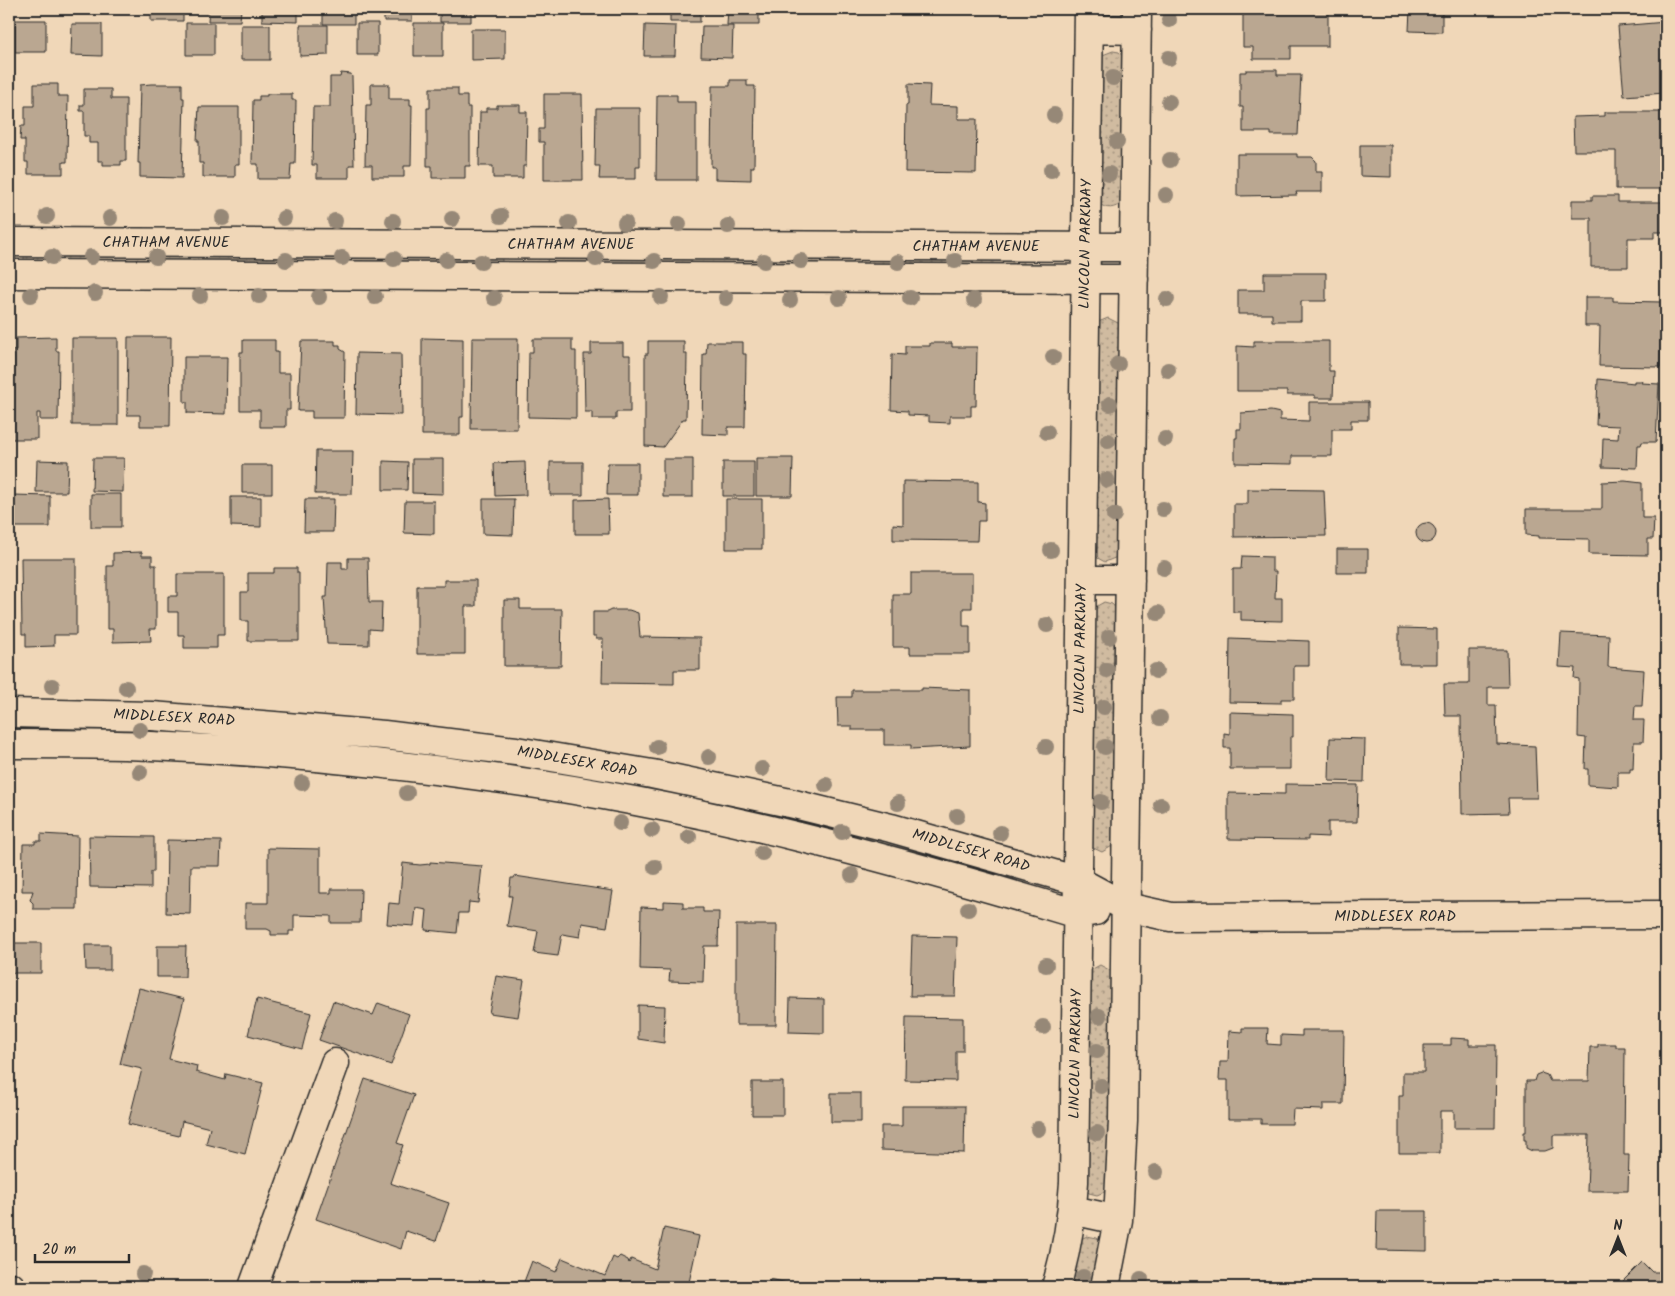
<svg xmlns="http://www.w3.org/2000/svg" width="1675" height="1296" viewBox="0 0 1675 1296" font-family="Kalam,sans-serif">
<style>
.grass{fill:url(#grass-dots);stroke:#7e7366}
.building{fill:#baa791;stroke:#2b2b2b}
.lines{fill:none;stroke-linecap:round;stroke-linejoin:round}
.minor-casing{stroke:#2b2b2b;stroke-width:31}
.minor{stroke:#f0d7b8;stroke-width:28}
.tree{fill:#968877}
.labels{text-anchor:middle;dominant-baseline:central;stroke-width:4;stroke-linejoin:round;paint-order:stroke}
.street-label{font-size:15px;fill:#2b2b2b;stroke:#f0d7b8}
</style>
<defs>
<pattern id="grass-dots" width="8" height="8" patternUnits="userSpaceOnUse" patternTransform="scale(1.25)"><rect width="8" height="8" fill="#d0bba0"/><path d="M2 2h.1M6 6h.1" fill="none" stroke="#a99883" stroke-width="1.8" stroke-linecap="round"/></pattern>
</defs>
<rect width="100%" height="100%" fill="#f0d7b8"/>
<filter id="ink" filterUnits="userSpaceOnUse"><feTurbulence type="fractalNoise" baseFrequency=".02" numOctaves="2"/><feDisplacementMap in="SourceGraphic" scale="10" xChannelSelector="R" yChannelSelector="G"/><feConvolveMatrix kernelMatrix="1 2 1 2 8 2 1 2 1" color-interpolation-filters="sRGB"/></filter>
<g filter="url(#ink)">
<path class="grass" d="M1113,51L1119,52L1124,58L1123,202C1114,209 1107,210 1098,203L1100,56Z
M24,253L501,255L502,260L501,265L24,262Z
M549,255L1022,257L1024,262L1022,267L549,265L547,260Z
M1108,318L1120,324L1117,557L1105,562L1094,556L1096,323Z
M1104,602L1112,604L1118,611L1114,845L1102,852L1089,846L1092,609Z
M536,765L788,812L1014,875V880L1012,883L534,774Z
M1100,965L1111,971L1109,1190L1097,1195L1089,1193L1084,1188L1087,972Z
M1087,1236L1097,1238L1102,1242L1096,1287H1065L1077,1241Z"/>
<path class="building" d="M151,9H183V21H151Z
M209,9H241L240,21H208Z
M262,9H298V22L262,21Z
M323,9H354V24H323Z
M384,9H412V21H384Z
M440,9H471V22H440Z
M670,9H700V22H670Z
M728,9H759V25H727Z
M1410,9H1442V32L1409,31Z
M1243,10H1328V46H1291V59H1253V47H1243Z
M15,20H46V52H15Z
M1666,22V52L1662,53L1665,93L1624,96L1618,26Z
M186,23H214V55H186Z
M357,23H378V55H357Z
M414,23H443V56H414Z
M72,24H102V56L71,55Z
M241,25H270V60H241Z
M300,25H328V55L300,56Z
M645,25L676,26L675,56H644Z
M702,26H733L732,58L701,57Z
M471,29H505V59L471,60Z
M1246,70H1277V75H1301L1298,135H1271V132H1243V107H1240V72H1246Z
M341,73L351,74L352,77L354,165H349V178H317V165H312L313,107H330V77H340Z
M730,80H747V86H755L754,167H751V180L715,179V167H711L712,86H730Z
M34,84H58V96H68L67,162H63V174H28V162H25V140H20L21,126H25V106H34Z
M151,84H182V98H184L182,178L140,177V163H138L140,85Z
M371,84H389V99H410V105H412L411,166H404V177H372V165H365L366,105H371Z
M908,84L930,85L929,105L958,106V119H977L976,173L905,172L906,105H908Z
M430,88H458V96H467V107H470V166H465V178H432V166H427V108H430Z
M84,89H111V99H126V161H121V165H103V161H98V143H89V136H84V111H80V105H84Z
M267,94H292V100H296L295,164H291L290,179H258V164H252L253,100H259V96H267Z
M544,94H582L583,180H544V142H539V129H544Z
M657,95H677V102H696V180H656Z
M497,105H520V112H527L526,166H523V178H493V166H479L480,112H486V108H497Z
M199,107H239V164H235V177H203V163H199V141H197Z
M596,108H640V167H636V179H599L600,166H595Z
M1605,112H1666V189H1616V151H1574L1573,117L1605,116Z
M1360,145H1391V177L1360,176Z
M1237,154H1297V157H1312L1316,161V172H1322V192H1296L1297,195L1237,196Z
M1592,196H1618V202H1666V232H1654V238H1628V267H1591V218H1572V200H1592Z
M1264,273H1326V301H1301V321H1272V314H1238V290H1264Z
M1585,297H1613V301L1662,302L1660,367L1599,366L1600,326H1585Z
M56,337V351H59L58,420H40V413H37V439H9V407H13V350H16V338Z
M128,337H171L170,426H140V415H127Z
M72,338H118V425H72Z
M422,338L463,339V417H460V435H422Z
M472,338H518L517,429H471Z
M533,339H572V351H576V418L528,417L529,352H533Z
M243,340H275V352H278V373H290V410H286V427H260V410H240V352H243Z
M301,341H335V345H340V349L345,352L344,418H312V411H298Z
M648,341H684V354H687L686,419H683L663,447L645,446V354H648Z
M1254,341H1329V371H1334L1333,398H1315V395H1287V391H1237V346L1254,347Z
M707,342H743V354H746L745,427H728V435L702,434L703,354H706Z
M591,343H623V355H630V412H616V419H592V412H585L584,354H591Z
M930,343H952V347H977L976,406H971V416H950V423L929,422V416L908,415V411L891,410L892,354L905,355V346H930Z
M357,353L401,354L402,415L356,414Z
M184,357H227L226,414L187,413V402H184Z
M1598,379L1634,383V381H1642L1641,383L1659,384L1656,442H1642L1641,445H1638L1637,468L1602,467L1603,438L1618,439L1619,426L1596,425Z
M1309,402H1368V420H1351V429H1332V456H1292V464L1235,463V438H1237V429H1241V413L1271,411L1280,413V420L1309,421Z
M316,451H353L352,494H315Z
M93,458H124L123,492L92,491Z
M756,458H793L792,496H756Z
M412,459H443V494L412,493Z
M663,459H693V497H663Z
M37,460L68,461L67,492H36Z
M383,461L408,462L407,490H383Z
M525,462L526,495L495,496L494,463Z
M550,462H583V495H550Z
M723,462H754V496H723Z
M608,463H638V495H607Z
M242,465H272V493H242Z
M903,481L978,482V502L985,503V521H978L977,541L893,540V524L903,525Z
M1625,481L1642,483V518H1654L1653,539H1648V555L1589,554V539L1539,538V536L1526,535V509H1602V482Z
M1248,489L1324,490L1326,536L1234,537V504H1248Z
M91,494H121V527H91Z
M13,495L50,496V527H12Z
M231,497H261V527L231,526Z
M305,499H334L333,532H304Z
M483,499H514L513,535L483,534Z
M608,499L609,534H575V500Z
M726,499H762V549H726Z
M405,501H434V534L404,533Z
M1416 533a10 10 0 1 1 20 0a10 10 0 1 1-20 0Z
M1337,549H1368V573H1337Z
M142,552V556H152V565H156V629H150L151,641L113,642V629H107V566H113V553Z
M1242,556L1272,557V571H1276L1275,598H1282V621L1241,620V612H1233V569H1241Z
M21,558H76V635H54V646L26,647V634H22Z
M348,558H368L369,602H382L381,630L369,629V645L327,644L324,597H327L328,562H342V569H348Z
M274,568H297V573H299V641H248V621H241V592H248V573H274Z
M911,573H972V608H963V626H970V654H910V647H893V594H911Z
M177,574H224V635H217V648H184V635H178V612H168V596H177Z
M444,580H476V606H465V654H417V586H444Z
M504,600H520V609H562L561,666H504Z
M611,610H629L638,613L640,637L700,638V670H674V684L602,683L603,639H596V636H593V612H607Z
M1399,628L1437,629V664H1399Z
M1561,633L1609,635L1608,667L1644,670L1642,706H1635L1634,720H1644L1643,742H1634L1633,769H1630V772H1618V787L1588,785V769H1585L1586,738L1578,737L1579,679L1574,678L1575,668L1559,667Z
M1230,638L1309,641V666H1294V699H1281V703L1229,702Z
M1469,650H1507L1508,687H1488V705H1496L1497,744L1535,746L1537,798H1508L1509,813L1462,814L1461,716H1445L1444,684H1469Z
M922,688L970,690V746L911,749V745H884V730H852V726H838L837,697H852V690H922Z
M1230,712L1293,714V737H1290V769H1230V748H1224V733L1230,734Z
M1330,738L1365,739L1364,782L1329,781Z
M1285,784L1358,785L1357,822H1328V837L1308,836V840L1228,839V793L1285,794Z
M41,834L78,836L77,909H33V903L30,900L33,891H22L23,844H35V841H41Z
M89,836L154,837V872H151V888L90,887Z
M167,840L221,841L220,866H191L190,914L166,913Z
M268,848L320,849V893H331V889H361L360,923H331V916L294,915V931H289V935H271V931L267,929H245V903H268Z
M430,862L482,866L478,903L469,902L468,913H459L457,933L425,930L427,910L416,908L414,926L387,924L389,903L399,904L403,863L420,865L430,864Z
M515,876L613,891L607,927L582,923L580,937L562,934L558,956L534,953L538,931L507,926L512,896H509L511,878H514Z
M664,901L683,902V908H703V912H719L718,946H704L703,982L669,981L670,970L640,969L641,907L664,908Z
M736,925H777L776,1025H736Z
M912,936L957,937L955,996H910Z
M11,943H41V973H11Z
M85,945H110V970H86Z
M157,946H186L185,977H157Z
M496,976L524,980L518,1017L489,1013Z
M139,988L184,999L169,1059L197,1066L196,1072L225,1080L226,1074L263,1083L245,1154L206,1144L210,1128L182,1121L179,1136L128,1124L142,1069L120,1064Z
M790,998L824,999V1033L789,1032Z
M257,999L311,1013L302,1049L248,1035Z
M333,1001L373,1015L378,1003L409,1014L391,1065L319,1040Z
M638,1005L665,1006L664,1043L638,1039Z
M906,1017L963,1018V1051H956V1081L905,1080Z
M1242,1028H1268L1267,1044L1281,1045V1035L1302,1036V1030H1344L1343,1104H1323V1110L1293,1109L1292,1124H1261V1119H1228V1080H1219L1220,1062H1228L1229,1031L1242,1032Z
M1451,1038L1469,1039V1045H1496L1495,1128H1454V1111H1440V1153H1399V1096H1403V1072H1424V1045H1451Z
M1598,1044H1616V1047H1625L1624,1155H1629L1628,1191H1587L1589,1135H1553V1148L1545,1151H1532L1526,1148V1140H1524V1132H1526V1081H1534L1536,1075L1541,1073L1547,1075L1550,1081H1589L1590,1047H1598Z
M365,1079L414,1095L397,1143L403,1145L390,1183L449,1203L436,1241L406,1231L401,1249L316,1219Z
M752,1082H783V1115H752Z
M831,1093H861V1122H831Z
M902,1106H965L964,1153L881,1150V1126H902Z
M1377,1211H1427V1251L1376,1250Z
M664,1228L699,1236L688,1287H522L532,1261L556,1272L562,1258L605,1276L613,1257L617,1259L620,1256L628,1260L629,1263L631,1259L655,1269Z
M1642,1262L1652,1272H1666V1269V1287H1617Z
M770,1279L805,1287H768Z"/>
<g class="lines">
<g class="minor-casing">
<path id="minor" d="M1089,29L1137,30
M9,242L1134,247
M9,274L1134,279
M1082,580H1130
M9,713L152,716L384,735L516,751L652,774L790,803L891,828L1078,881L1126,907L1171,917L1666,915
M9,744C56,744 104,744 151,746C270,751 391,763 509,780C702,807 891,858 1077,914L1095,911
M1072,1210L1118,1220
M9,1287H11
M253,1287L335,1063
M1056,1287C1066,1253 1072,1218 1074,1182L1089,9
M1105,1287L1118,1220L1123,1121L1137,9"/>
</g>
<use href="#minor" class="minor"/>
</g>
<g class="tree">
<circle cx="1169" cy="20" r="8"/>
<circle cx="1169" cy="58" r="8"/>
<circle cx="1113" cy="78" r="8"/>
<circle cx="1169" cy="102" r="8"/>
<circle cx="1054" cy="115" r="8"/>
<circle cx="1117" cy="142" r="8"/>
<circle cx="1170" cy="160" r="8"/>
<circle cx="1051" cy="170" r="8"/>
<circle cx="1109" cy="174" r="8"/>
<circle cx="1166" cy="195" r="8"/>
<circle cx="47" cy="216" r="8"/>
<circle cx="501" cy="216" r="8"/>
<circle cx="110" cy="218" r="8"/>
<circle cx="223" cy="218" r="8"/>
<circle cx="284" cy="218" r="8"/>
<circle cx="452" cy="219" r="8"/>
<circle cx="335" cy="221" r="8"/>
<circle cx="393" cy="221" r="8"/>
<circle cx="569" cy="223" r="8"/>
<circle cx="625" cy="223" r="8"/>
<circle cx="679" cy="224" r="8"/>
<circle cx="728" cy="226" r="8"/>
<circle cx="52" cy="257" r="8"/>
<circle cx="91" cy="257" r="8"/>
<circle cx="156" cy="257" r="8"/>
<circle cx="342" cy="258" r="8"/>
<circle cx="394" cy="259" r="8"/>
<circle cx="596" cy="259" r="8"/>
<circle cx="286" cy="260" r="8"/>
<circle cx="446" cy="260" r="8"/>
<circle cx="654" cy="261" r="8"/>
<circle cx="764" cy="261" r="8"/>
<circle cx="801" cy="261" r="8"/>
<circle cx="955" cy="261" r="8"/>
<circle cx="481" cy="262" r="8"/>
<circle cx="898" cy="262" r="8"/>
<circle cx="95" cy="293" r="8"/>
<circle cx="31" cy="295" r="8"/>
<circle cx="200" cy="296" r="8"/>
<circle cx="259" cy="296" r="8"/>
<circle cx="319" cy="297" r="8"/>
<circle cx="375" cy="297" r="8"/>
<circle cx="661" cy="297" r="8"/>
<circle cx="494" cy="298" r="8"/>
<circle cx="726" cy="298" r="8"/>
<circle cx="839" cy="298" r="8"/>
<circle cx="910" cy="298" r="8"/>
<circle cx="1167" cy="299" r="8"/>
<circle cx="790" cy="300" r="8"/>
<circle cx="974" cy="300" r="8"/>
<circle cx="1053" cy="357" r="8"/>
<circle cx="1118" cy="364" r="8"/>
<circle cx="1168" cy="370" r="8"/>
<circle cx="1110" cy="404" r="8"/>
<circle cx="1047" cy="432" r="8"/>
<circle cx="1165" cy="439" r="8"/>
<circle cx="1108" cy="441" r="8"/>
<circle cx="1107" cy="480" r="8"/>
<circle cx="1163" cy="509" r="8"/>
<circle cx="1114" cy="515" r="8"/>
<circle cx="1051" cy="550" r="8"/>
<circle cx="1164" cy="568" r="8"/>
<circle cx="1158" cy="613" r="8"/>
<circle cx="1047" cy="625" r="8"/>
<circle cx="1109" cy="637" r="8"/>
<circle cx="1107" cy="670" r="8"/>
<circle cx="1156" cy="671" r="8"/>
<circle cx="52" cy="686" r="8"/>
<circle cx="126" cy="688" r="8"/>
<circle cx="1104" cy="707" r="8"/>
<circle cx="1160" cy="718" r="8"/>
<circle cx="140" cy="730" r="8"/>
<circle cx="657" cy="747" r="8"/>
<circle cx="1046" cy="747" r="8"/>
<circle cx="1105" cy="747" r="8"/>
<circle cx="709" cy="757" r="8"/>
<circle cx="762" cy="769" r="8"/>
<circle cx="140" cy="772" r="8"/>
<circle cx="302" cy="783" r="8"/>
<circle cx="826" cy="785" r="8"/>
<circle cx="407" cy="793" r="8"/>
<circle cx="1101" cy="802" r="8"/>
<circle cx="898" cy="803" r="8"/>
<circle cx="1161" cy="805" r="8"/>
<circle cx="957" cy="816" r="8"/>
<circle cx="620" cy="823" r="8"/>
<circle cx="652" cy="830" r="8"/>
<circle cx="842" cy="832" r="8"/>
<circle cx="1000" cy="833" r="8"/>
<circle cx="689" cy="837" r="8"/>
<circle cx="762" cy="853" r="8"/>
<circle cx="655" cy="867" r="8"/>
<circle cx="852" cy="875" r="8"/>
<circle cx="968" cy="909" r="8"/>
<circle cx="1046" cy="965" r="8"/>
<circle cx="1099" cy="1016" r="8"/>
<circle cx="1043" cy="1027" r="8"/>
<circle cx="1097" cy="1051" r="8"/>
<circle cx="1101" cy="1086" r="8"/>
<circle cx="1038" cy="1129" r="8"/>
<circle cx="1097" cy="1133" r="8"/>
<circle cx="1156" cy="1172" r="8"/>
<circle cx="143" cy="1274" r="8"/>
<circle cx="1083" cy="1277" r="8"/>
<circle cx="1141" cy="1279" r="8"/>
</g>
</g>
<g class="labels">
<g class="street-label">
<text x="166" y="243">CHATHAM AVENUE</text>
<text transform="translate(1086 244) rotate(-89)">LINCOLN PARKWAY</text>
<text x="571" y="245">CHATHAM AVENUE</text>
<text x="976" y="247">CHATHAM AVENUE</text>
<text transform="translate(1081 649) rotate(-89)">LINCOLN PARKWAY</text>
<text transform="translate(174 718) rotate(3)">MIDDLESEX ROAD</text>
<text transform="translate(577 762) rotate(10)">MIDDLESEX ROAD</text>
<text transform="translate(971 851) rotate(16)">MIDDLESEX ROAD</text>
<text x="1395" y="917">MIDDLESEX ROAD</text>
<text transform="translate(1076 1054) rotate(-89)">LINCOLN PARKWAY</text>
</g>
</g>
<rect width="1675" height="1296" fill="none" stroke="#f0d7b8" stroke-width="30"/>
<rect x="15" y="15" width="1645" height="1266" fill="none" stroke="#2b2b2b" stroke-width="2" filter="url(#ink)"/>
<g transform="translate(1618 1238)" stroke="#f0d7b8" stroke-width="4" paint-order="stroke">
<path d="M0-4L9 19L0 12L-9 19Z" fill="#2b2b2b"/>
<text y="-8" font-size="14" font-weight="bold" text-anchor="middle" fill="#2b2b2b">N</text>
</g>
<path d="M35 1254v8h94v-8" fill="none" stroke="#2b2b2b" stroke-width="2.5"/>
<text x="42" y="1254" font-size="15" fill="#2b2b2b" stroke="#f0d7b8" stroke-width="4" paint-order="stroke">20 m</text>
</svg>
